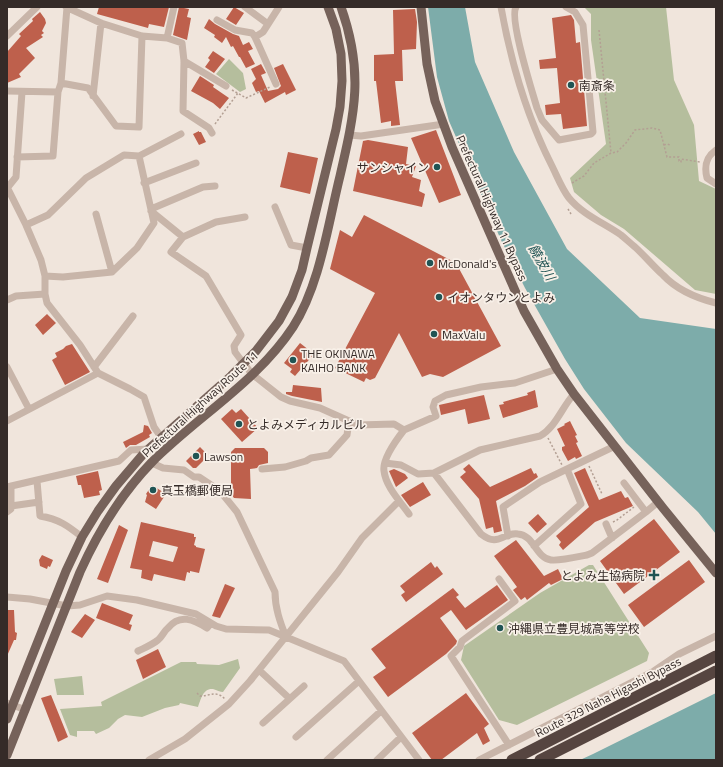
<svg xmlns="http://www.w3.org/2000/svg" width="723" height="767" viewBox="0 0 723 767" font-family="'Titillium Web','Noto Sans JP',sans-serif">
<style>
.green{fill:#b5be9d}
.water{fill:#7dacaa}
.building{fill:#be604c;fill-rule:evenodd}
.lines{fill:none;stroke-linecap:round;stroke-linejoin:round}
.path{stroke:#b39f93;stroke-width:1.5;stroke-dasharray:2 2;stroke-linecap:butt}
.minor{stroke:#c8b5a9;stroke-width:7}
.major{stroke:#76625a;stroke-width:9}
.highway{stroke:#564540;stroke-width:11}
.poi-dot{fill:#205454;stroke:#f8f0e8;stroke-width:1.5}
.labels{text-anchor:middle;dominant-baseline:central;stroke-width:3.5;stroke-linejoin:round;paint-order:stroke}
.poi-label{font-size:12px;fill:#352b28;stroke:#f8f0e8;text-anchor:start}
.street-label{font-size:12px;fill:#352b28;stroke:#f8f0e8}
.water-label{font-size:13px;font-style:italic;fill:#205454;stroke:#f8f0e8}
</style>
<rect width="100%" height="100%" fill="#f0e5dc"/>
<path class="green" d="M584,7H666L674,80L694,125L699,181L716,189V294L695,290L624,229L601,215L574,192L570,178L606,144L591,40V14Z
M229,59L243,73L246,89L240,92L216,74Z
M589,565H593L649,653L647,661L517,725L499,720L461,660L464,646L540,593Z
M238,659L240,668L223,692C220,692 217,690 213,689C203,688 201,699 198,707L180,703L179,705L165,708L142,717L125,715L118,719L109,728L96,734L94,731H77V737L70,735L60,709L102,706L101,702L181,662H196L197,664L219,665Z
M82,676L84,695H57L54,679Z"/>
<path class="water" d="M428,7H465L475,62L514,152L567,249L640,318L716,329V534L698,512L626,443L584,389L565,359L525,288L501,240L449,121L437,77Z
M716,693V760H580L593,754Z"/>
<path class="building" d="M99,7H169L164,27L149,24L148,28L97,14Z
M179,7L189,9L187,17L191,18L187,40L173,35Z
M234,7L244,13L236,25L226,19Z
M415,9L417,22L416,49L402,50L403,81H395L400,125L391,126V121L381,123L376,81H374V55L394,54L393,10Z
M40,12L45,19L46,23L42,31L44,33L41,35L43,37L26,48L35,58L19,74L21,77L7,83V52L21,36L19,34L33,21L32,19Z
M571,15L574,20L576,43L580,42L587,126L563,129L561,114L546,115L545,105L560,103L557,68L540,69L539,60L556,58L552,18Z
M209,19L215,24L233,34L239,36L243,45L249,42L253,49L248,51L255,64L246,68L240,57H239L233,46L231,47L226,37L222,43L214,37L215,35L204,28Z
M213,51L225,59L214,73L205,67L210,60L208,58Z
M261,64L266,73L261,75L268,91L278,89L281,86L274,68L283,64L296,90L286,95L285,92L265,103L259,91L256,92L252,83L256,79L251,69Z
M200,76L214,85L213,87L229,98L220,109L213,103L191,91Z
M436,130L461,195L439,203L411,138Z
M199,131V132H201L206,142L199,145L193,134Z
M368,140L408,147L406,164L416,166L412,177L421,180L419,191L425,194L422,207L353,191L363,141Z
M288,152L318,158L310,194L280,187Z
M364,215L456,263L501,346L443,377L430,374L422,377L399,333L375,378L370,380L366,378L364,382L335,368L375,293L330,269L340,230L352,237Z
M47,314L56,323L43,335L35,325Z
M300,343L314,354L295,376L290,372L292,369L284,363Z
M72,344L90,372L65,385L52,360L57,357L55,353L63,349L66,346Z
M293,385L321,388L322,402L292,396L286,394V392H292Z
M535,390L538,407L503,418L499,405L504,404L503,402L528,395L527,393Z
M484,395L490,419L468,424L465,409L441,415L439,405Z
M232,409L236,413L241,409L258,428L242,442L221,419Z
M570,421L577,435L575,436L578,442L576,443L582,456L576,459L575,457L568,461L562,450V447L565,446L557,429L565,425L564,424Z
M144,425L148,426L152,433L149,435L150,437L136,445H130L126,448L123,442L143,432Z
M200,447L207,454L205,459L196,468H193L186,461Z
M235,448H264L268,452V463L259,465L257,468L250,469L251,499L234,498L231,494V452Z
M469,464L490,487L531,468L534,474L536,473L538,477L525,486L496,501L502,531L494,533L493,527L486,529L479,499L460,477L466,472L463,469Z
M585,468L599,500L621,491L625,498L628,497L633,506L595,522L563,550L559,545L561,542L556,536L589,507L574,473Z
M394,469L405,474L408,478L396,487L389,471Z
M98,471L102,490L99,491L100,495L84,498L81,485H78L76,476Z
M423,482L431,495L410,507L401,495Z
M152,485L166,494L156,509L145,502L147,495L146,494Z
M538,514L547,524L537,533L528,523Z
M654,519L680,552L624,594L600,561Z
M141,522L194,534V537H196L194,545L196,546V547L205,549L199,573L190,571V573L187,572L185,581L154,574L152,581L141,578L142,570L130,568ZM153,541L178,547L173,562L149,556Z
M119,525L128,530L108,583L97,579Z
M516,540L544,576L558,569L563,579L551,585L549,583L527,600L525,597L521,600L513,590L517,587L494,556Z
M42,555L53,560L50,567L48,566L47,569L40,566L39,560Z
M689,560L705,582L644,627L628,605Z
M431,562L435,568L437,566L443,574L406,602L401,595L405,592L400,586Z
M225,584L235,588L220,618L212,616Z
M497,585L508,600L466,630L451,610L440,618L457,641L456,644L446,654L388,697L373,677L386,668L371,649L453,588L459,595L456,597L465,608Z
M102,603L133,615L129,624L132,625L130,631L96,618Z
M7,610H14L15,632L17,633L16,640H14L7,656Z
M85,614L95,620L82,638L71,632Z
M158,649L166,667L143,679L136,660Z
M466,693L489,724L484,728L490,741L483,745L477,733L441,760H432L412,733Z
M51,695L68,737L58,742L41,698Z"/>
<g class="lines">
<path class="path" d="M599,30L611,153
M232,90L246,98L270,87
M215,124L238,93
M664,145L667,144L670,145
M572,183L584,176L594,163L611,153L617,152L626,143L635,130L652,128L660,130L667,157H679V161L681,162V159L700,162
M568,209L571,214
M548,438L562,465
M589,466L602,494
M613,522L617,520L634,507
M197,693L200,696C210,696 216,690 225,699"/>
<path class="minor" d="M66,7L101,23L142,36L167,38L174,7
M245,7L268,24
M501,7C511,63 526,115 552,166C557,176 562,189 569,198C583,215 604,223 621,235C626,239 630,243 635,247C645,256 653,266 663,275C677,290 696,298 716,303
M516,7C509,18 532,91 537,108L542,120L559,140L591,134L593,132L583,25L575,12L566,7
M217,20L235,30L252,33L255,37L276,84
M7,36L37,7
M255,37L263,32L279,7
M167,38L182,43L184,61L183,111L209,128L212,133
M184,61L226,86
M61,83L88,88L116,126L139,127L142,36
M7,91L58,92L61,83L67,7
M93,96L101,23
M349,135L361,136L444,124
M716,150C706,157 704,166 707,178L716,184
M17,157L53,156L58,92
M144,183L196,163
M7,187L26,225L41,260L45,276V294L47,303L80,345L98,373L130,389L144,397L154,427L161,437L170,446
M8,187L16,177L22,92
M275,207L291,245L307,248
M151,209L203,187L215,186
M151,211L183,237
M96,214L112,272
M245,217L216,222L183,237L171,252L206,276L241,335L234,346L235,352L244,364L252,374L281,397L290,401L320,408L358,425L394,424L404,430C397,439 382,459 384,471C386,487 400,501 409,514
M26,225L48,215L86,178L124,155L139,156L181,134
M45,276L63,277L112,272L137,248L154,223L139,156
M7,300L16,296L45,294
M7,367L29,409
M94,367L133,316
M7,421L98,373
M404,430L436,416L433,407L435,401L446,395L481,387L515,383L557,369
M152,463L163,468L184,470L194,477H199L220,491L237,512L275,592C275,608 280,622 286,637
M385,463L401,465L418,474L434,473L480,450L540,436C556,427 562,407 574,394
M262,469L285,467L306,461L311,458L329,455L347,435L349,421
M434,473L481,534C499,548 502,532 518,534C534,535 536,558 551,560C560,561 577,557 587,555L592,553L646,512L624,483
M37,481L40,516C59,519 68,526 82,537
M7,487L119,461L131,450L148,449
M11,506L39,502
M7,512L11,509V487
M646,512L658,502
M606,524L612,538
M508,536L503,507L540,482L615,446
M534,546L581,504L567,469
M499,579L515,601L462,641L460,647L451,656L509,745
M7,597L30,599L67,606L80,605L107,596L137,600L196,614L216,626L226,629L269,630L286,637L344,661L419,760
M138,651C144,648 152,645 158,640C162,637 164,631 168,628C180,613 194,620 207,628L211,623
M259,670L289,698
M7,703L26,710
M263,723L304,686
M296,737L359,681
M149,760L185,739L229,704L250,681L338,572L362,538L399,501
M327,760L381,711
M377,760L401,737
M479,760L654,671L679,654L716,636"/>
<path class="major" d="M421,7L427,64L435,101L452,147L524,311L557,369L574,394L663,508L716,573
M7,719L66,571L82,537L98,511L116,486L145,452L231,376L256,351L279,321L292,297L302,270L307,248L336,129L340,107L342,81L341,54L336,29L328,7
M7,755L80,572C98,532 121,494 152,462C198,416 257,382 293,327C320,285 328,224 340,176C355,111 364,72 341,7"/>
<path class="highway" d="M512,760L716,656
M540,760L716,671"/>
</g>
<g class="poi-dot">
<circle cx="571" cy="85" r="4"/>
<circle cx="437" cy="167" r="4"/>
<circle cx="430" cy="263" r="4"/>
<circle cx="439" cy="297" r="4"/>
<circle cx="434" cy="334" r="4"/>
<circle cx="293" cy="360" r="4"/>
<circle cx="239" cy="424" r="4"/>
<circle cx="196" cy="456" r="4"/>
<circle cx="153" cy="490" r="4"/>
<path d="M652 569h4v4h4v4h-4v4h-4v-4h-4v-4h4z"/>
<circle cx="500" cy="628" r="4"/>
</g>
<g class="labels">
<g class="poi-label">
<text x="579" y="85">南斎条</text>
<text x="429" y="167" text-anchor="end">サンシャイン</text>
<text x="438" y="263">McDonald's</text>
<text x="447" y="297">イオンタウンとよみ</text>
<text x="442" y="334">MaxValu</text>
<text x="301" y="353">THE OKINAWA<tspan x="301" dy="14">KAIHO BANK</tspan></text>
<text x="247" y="424">とよみメディカルビル</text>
<text x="204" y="456">Lawson</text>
<text x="161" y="490">真玉橋郵便局</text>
<text x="645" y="575" text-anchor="end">とよみ生協病院</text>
<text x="508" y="628">沖縄県立豊見城高等学校</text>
</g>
<g class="street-label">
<text transform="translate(492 208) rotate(66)">Prefectural Highway 11 Bypass</text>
<text transform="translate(200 404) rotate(-42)">Prefectural Highway Route 11</text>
<text transform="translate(608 697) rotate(-27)">Route 329 Naha Higashi Bypass</text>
</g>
<g class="water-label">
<text transform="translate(542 262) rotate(60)">饒波川</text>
</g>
</g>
<rect width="723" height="767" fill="none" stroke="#352b28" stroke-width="16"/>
</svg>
